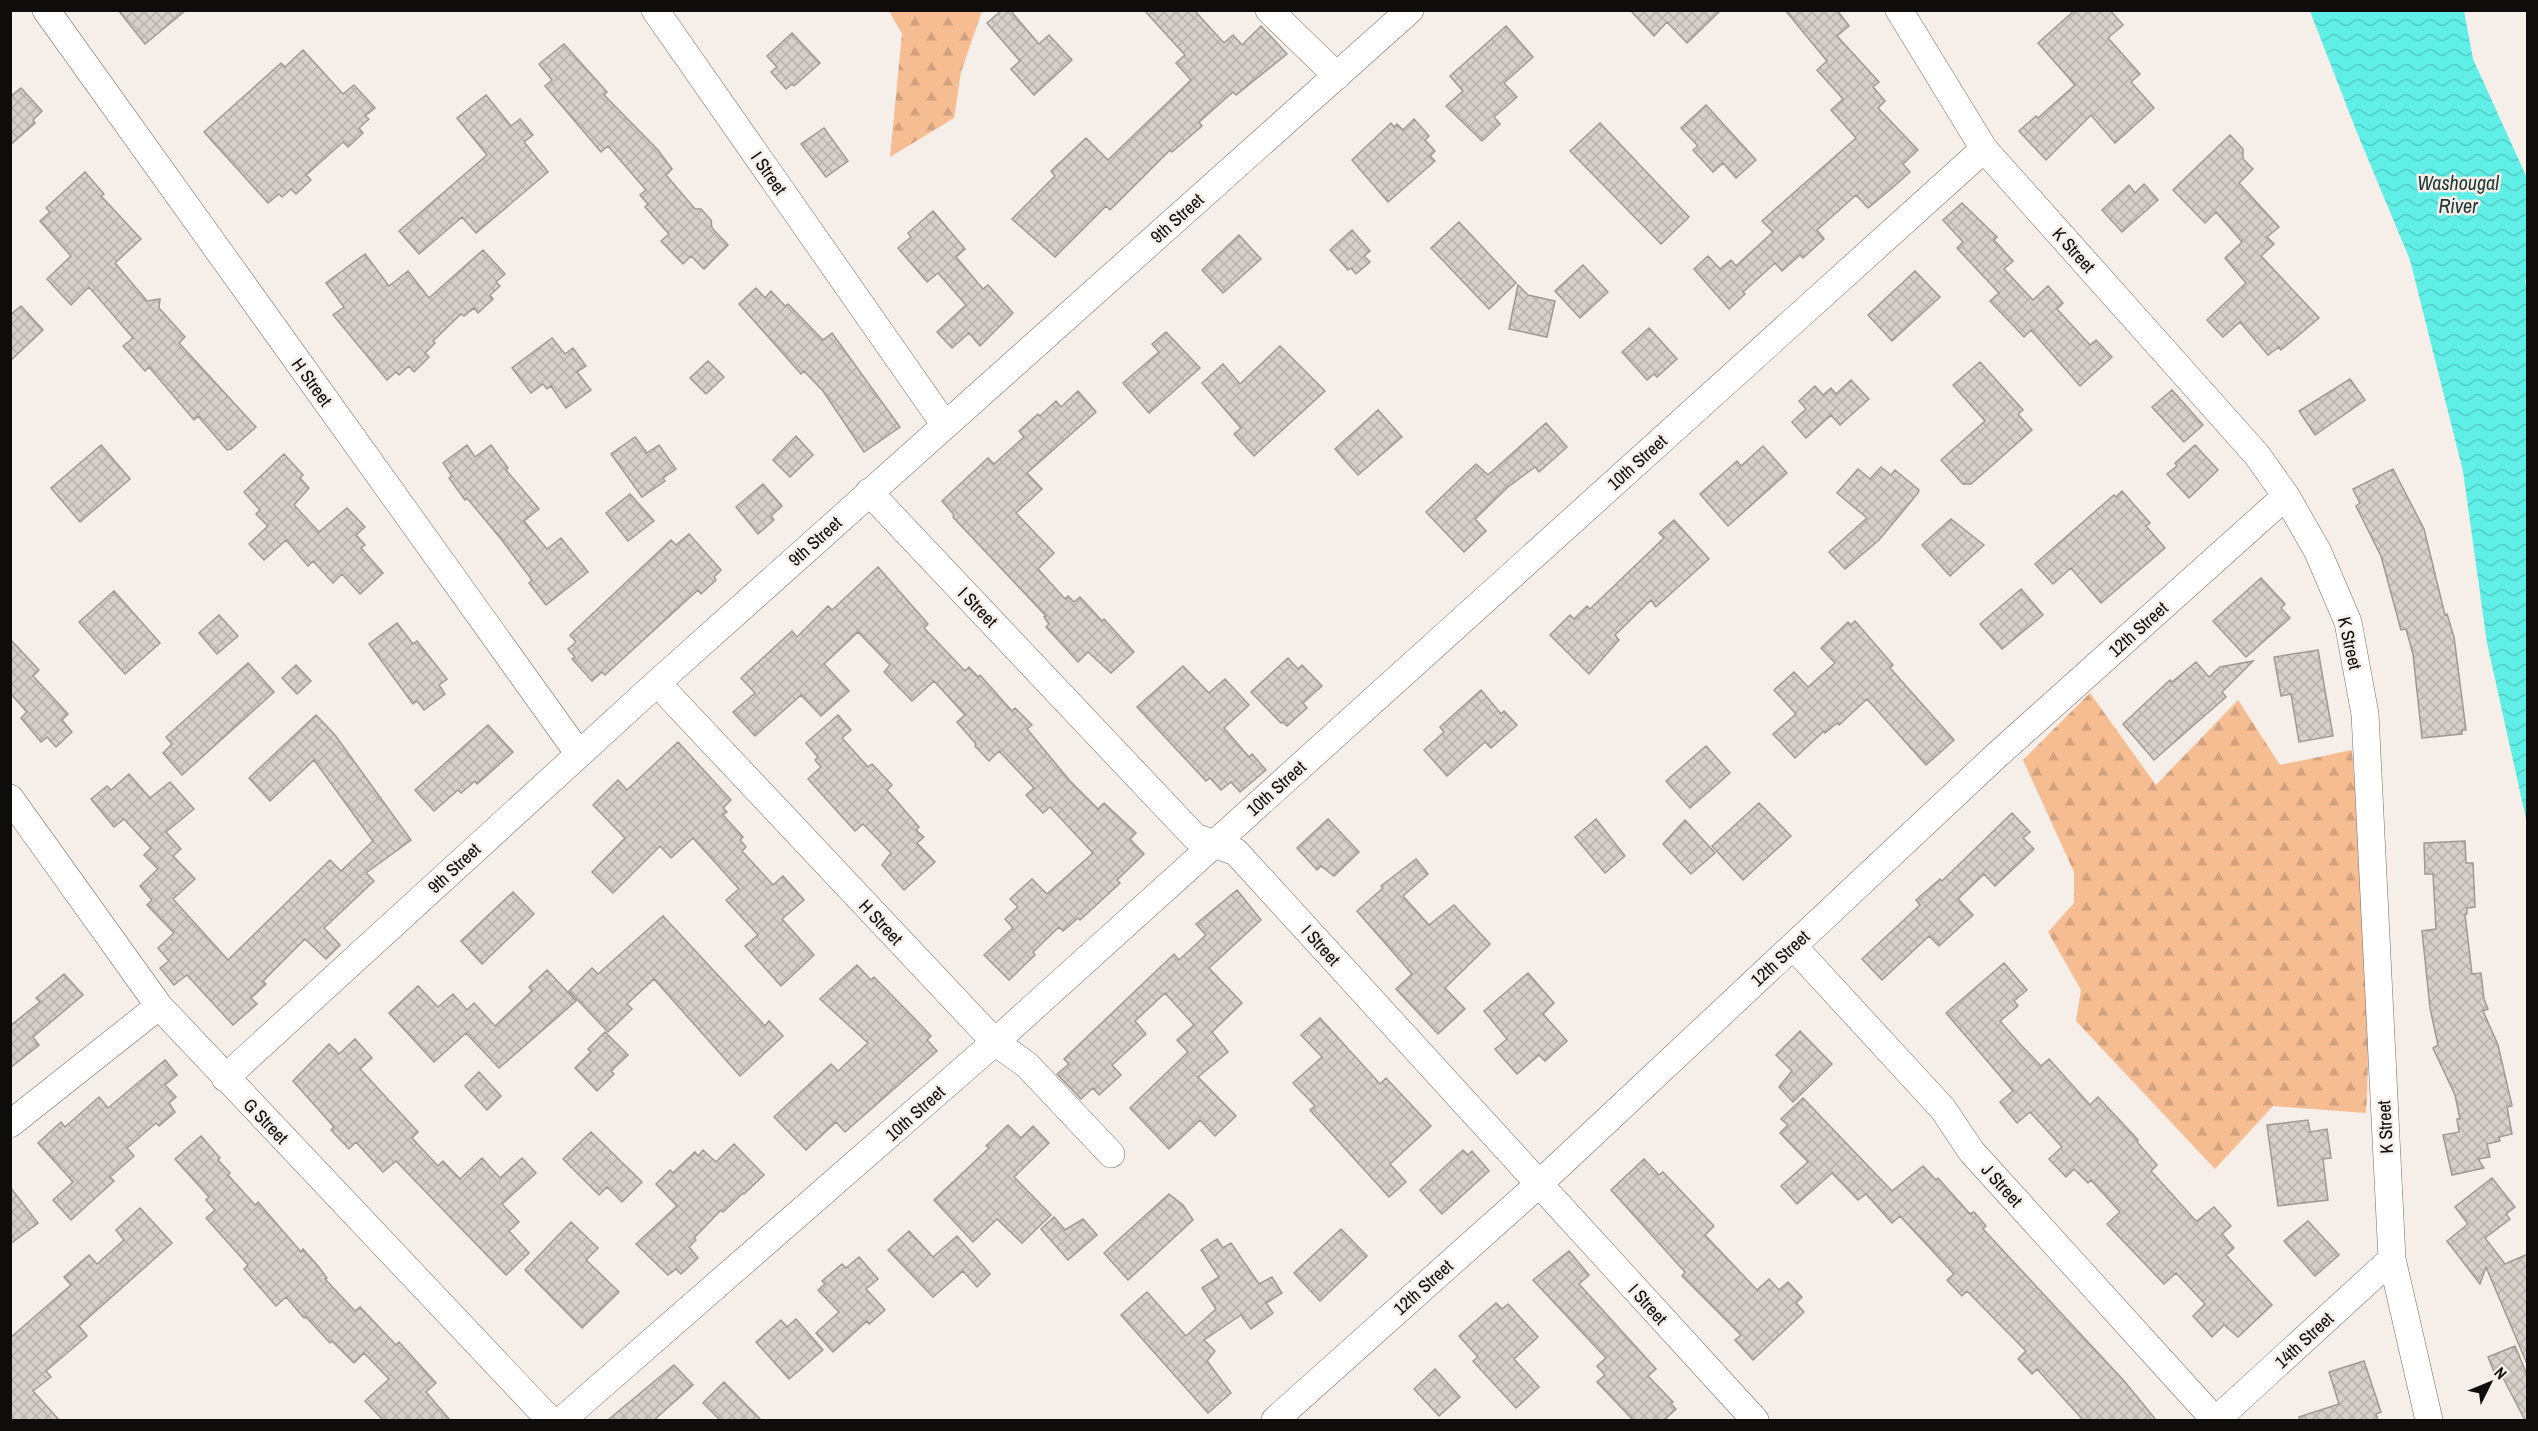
<svg xmlns="http://www.w3.org/2000/svg" width="2538" height="1431" viewBox="0 0 2538 1431" font-family="'Archivo Narrow',sans-serif">
<style>
.forest{fill:url(#forest-firs)}
.water{fill:url(#water-waves)}
.building{fill:url(#building-cross-hatch);stroke:#9f9893;stroke-width:1.5}
.lines{fill:none;stroke-linecap:round;stroke-linejoin:round}
.minor-casing{stroke:#736c67;stroke-width:28}
.minor{stroke:#fff;stroke-width:27}
.labels{text-anchor:middle;dominant-baseline:central;stroke-width:5;stroke-linejoin:round;paint-order:stroke}
.street-label{font-size:18px;fill:#0f0d0b;stroke:#f6eee9}
.water-label{font-size:20px;font-style:italic;fill:#1d3533;stroke:#f6eee9}
</style>
<defs>
<pattern id="forest-firs" width="22" height="20" patternUnits="userSpaceOnUse" patternTransform="scale(1.5)"><rect width="22" height="20" fill="#f6bd92"/><path d="M5 1l3.5 6h-7zM16 11l3.5 6h-7z" fill="#d2a17d"/></pattern>
<pattern id="water-waves" width="16" height="10" patternUnits="userSpaceOnUse" patternTransform="scale(1.5)"><rect width="16" height="10" fill="#60efe6"/><path d="M0 5q4-4 8 0t8 0" fill="none" stroke="#52ccc4"/></pattern>
<pattern id="building-cross-hatch" width="8" height="8" patternUnits="userSpaceOnUse" patternTransform="scale(1.5)"><rect width="8" height="8" fill="#d6cfca"/><path d="M0 0l8 8M0 8l8-8" fill="none" stroke="#b6b1ac"/></pattern>
</defs>
<rect width="100%" height="100%" fill="#f6eee9"/>
<path class="forest" d="M889,11H982L961,72L954,118L890,157L902,34Z
M2090,693L2156,785L2238,700L2280,765L2352,750C2361,871 2373,992 2366,1113L2273,1106L2215,1169L2076,1021L2081,990L2048,932L2074,903V872L2023,760Z"/>
<path class="water" d="M2310,11H2464L2473,59L2527,178L2528,277L2525,281L2528,290L2527,823L2487,643L2463,471L2410,260L2356,130Z"/>
<path class="building" d="M118,10H186L145,44Z
M1002,10H1010L1039,44L1049,35L1072,60L1034,95L1011,69L1020,61L987,23Z
M1144,10H1194L1224,43L1233,35L1242,45L1261,26L1287,54L1236,95L1233,92L1199,122L1202,126L1172,152L1170,150L1110,210L1106,206L1055,257L1012,219L1055,176L1051,171L1086,138L1108,160L1191,80L1176,63L1185,55Z
M1630,10H1721L1687,43L1667,22L1654,36Z
M1785,10H1837L1849,26L1837,36L1879,82L1873,87L1885,101L1878,108L1918,150L1903,164L1910,172L1891,189L1868,208L1856,195L1817,230L1824,239L1803,258L1800,255L1782,271L1775,263L1743,292L1745,294L1729,309L1694,269L1708,256L1720,269L1731,260L1736,266L1773,232L1762,221L1856,138L1831,110L1843,99L1817,70L1827,61Z
M2075,10H2110L2123,25L2108,38L2140,74L2131,82L2154,108L2115,143L2091,115L2046,160L2019,131L2036,116L2038,118L2075,85L2038,43Z
M1506,26L1533,57L1504,83L1517,97L1494,117L1500,124L1482,141L1446,106L1463,91L1450,76Z
M792,33L820,63L794,86L792,84L786,89L771,72L777,67L767,56Z
M564,44L607,92L604,95L658,150L672,169L666,175L695,209H701L711,220L712,228L728,245L704,269L691,256L683,264L661,241L669,234L645,207L648,204L640,195L646,190L608,146L601,152L545,86L552,80L539,64Z
M303,50L343,94L354,85L375,108L365,116L369,119L359,128L363,133L348,147L343,142L306,175L311,180L296,194L291,189L282,197L279,194L268,203L204,132L281,63L285,67Z
M21,88L42,111L33,120L35,123L10,145V97Z
M486,95L511,126L520,119L533,135L524,142L548,172L476,233L462,217L419,254L399,231L487,155L457,118Z
M1706,105L1756,160L1736,178L1723,163L1713,172L1693,150L1698,146L1681,128Z
M1414,119L1429,136L1425,140L1435,151L1430,156L1435,161L1388,202L1352,160L1391,123L1394,127L1397,124L1403,130Z
M1600,123L1689,217L1661,244L1570,151Z
M824,128L848,161L826,177L801,144Z
M2230,135L2243,149V159L2253,169L2239,183L2279,227L2267,237L2274,244L2261,256L2319,318L2281,350L2279,347L2268,355L2240,322L2223,337L2207,320L2246,283L2225,258L2242,242L2216,212L2205,223L2173,190Z
M85,172L104,194L101,196L141,239L115,263L147,301L160,299L159,308L185,337L179,343L256,427L231,449L227,450L198,416L194,420L149,367L145,371L123,346L133,338L89,287L71,305L47,279L71,256L40,221L50,212L46,208Z
M2144,184L2158,200L2122,232L2102,210L2129,185L2135,193Z
M1962,203L1997,237L1994,240L2013,261L2004,269L2033,300L2048,286L2063,303L2057,309L2090,345L2096,340L2112,357L2080,386L2031,330L2024,337L1990,301L1999,293L1957,248L1963,242L1943,220Z
M933,211L965,249L956,257L983,289L988,285L1013,313L980,346L969,333L952,348L937,332L966,305L938,273L927,282L898,248L911,237L908,233Z
M1459,222L1516,283L1489,309L1431,248Z
M1352,230L1370,251L1364,256L1370,262L1356,274L1351,268L1348,270L1330,250Z
M1239,235L1261,259L1223,293L1202,270Z
M483,250L505,274L496,282L500,286L490,295L493,299L478,313L474,308L464,316L461,314L433,341L435,343L425,353L429,357L414,372L409,366L399,375L396,372L387,380L333,315L344,307L326,283L365,254L389,286L408,271L429,298Z
M1583,265L1608,292L1580,318L1555,291Z
M1915,271L1940,297L1892,341L1868,315Z
M1518,285L1528,295L1555,301L1547,337L1509,329Z
M756,288L765,298L771,291L785,306L788,304L823,340L832,333L900,427L864,452L823,391L804,371L801,374L739,304Z
M21,306L43,330L10,361V315Z
M1649,328L1677,359L1657,377L1654,374L1647,380L1622,352Z
M1166,332L1200,368L1149,413L1123,383L1159,352L1152,344Z
M552,338L565,354L573,348L586,366L577,372L591,390L566,408L551,386L547,389L543,384L531,393L512,368Z
M1280,346L1325,391L1254,456L1234,434L1241,428L1202,383L1223,364L1240,384Z
M708,361L724,377L706,394L690,378Z
M1980,362L2023,410L2018,414L2032,430L1971,484H1963L1941,460L1985,421L1953,385Z
M2350,379L2365,400L2315,435L2299,411Z
M1851,380L1869,399L1840,425L1831,415L1806,438L1792,422L1806,409L1799,401L1815,386L1823,395L1831,388L1836,394Z
M2172,390L2203,425L2184,442L2152,407Z
M1078,391L1096,412L1027,473L1042,489L1016,513L1054,553L1038,569L1065,599L1068,596L1074,602L1080,597L1102,621L1104,619L1134,652L1111,673L1088,652L1078,662L1046,627L1049,624L1044,617L1046,616L953,517L954,515L942,501L988,458L994,464L1024,437L1019,431L1038,414L1040,416L1056,401L1061,407Z
M1378,410L1402,437L1358,475L1335,449Z
M1546,423L1567,447L1539,472L1535,467L1508,487L1475,519L1486,531L1464,552L1426,512L1476,464L1488,475Z
M796,436L813,455L790,477L773,460Z
M635,437L647,453L659,445L676,469L663,478L665,481L642,497L611,454Z
M101,445L130,479L80,522L51,488Z
M467,445L475,457L491,445L508,468L506,470L539,509L524,521L547,549L561,538L588,572L546,605L529,583L532,580L501,539L467,498L465,500L449,478L452,476L443,463Z
M2195,445L2218,470L2189,498L2167,474L2177,466L2175,463Z
M1763,446L1787,473L1728,526L1700,494L1737,461L1741,466Z
M284,454L303,475L300,478L309,488L294,505L319,532L347,508L365,527L356,535L365,545L361,548L383,573L360,594L342,574L333,583L313,561L308,566L286,540L264,560L249,544L268,526L256,514L260,510L244,492Z
M1881,467L1891,475L1895,470L1919,490L1918,493L1879,540L1845,569L1829,552L1867,518L1837,493L1858,469L1870,479Z
M2393,469L2424,529L2445,615L2447,614L2454,637L2466,730H2462V734L2422,738L2413,654L2406,629L2401,630L2381,556L2356,506L2360,503L2353,489Z
M763,484L782,506L771,516L774,520L758,534L736,507Z
M2122,491L2150,523L2146,526L2165,548L2101,603L2071,568L2053,584L2035,564L2114,495L2116,497Z
M630,494L654,521L628,541L606,513Z
M1951,519L1984,545L1950,576L1922,545Z
M1674,520L1709,559L1656,607L1651,600L1615,635L1619,640L1589,674L1550,635L1570,615L1574,619L1587,606L1590,609L1664,538L1659,533Z
M689,534L721,570L714,577L716,580L701,594L698,590L688,599L605,675L602,672L592,681L572,659L575,657L568,649L576,642L570,635L671,540L676,545Z
M878,567L928,624L924,628L965,671L969,667L978,677L980,675L1012,711L1015,708L1032,725L1027,729L1070,781L1098,809L1104,803L1136,833L1130,839L1144,854L1117,880L1120,883L1080,920L1078,918L1063,931L1059,927L1033,952L1035,955L1009,980L984,955L1013,928L1005,919L1018,907L1010,899L1032,879L1047,894L1093,853L1050,807L1043,813L1026,795L1034,788L999,751L989,761L975,746L976,744L957,722L965,715L934,681L912,701L884,672L890,665L858,632L824,664L849,691L821,716L801,695L755,736L733,712L755,693L741,678L792,631L797,637L828,606L832,610Z
M2261,578L2285,604L2281,608L2290,618L2246,657L2213,621Z
M2021,589L2043,615L2002,649L1980,624Z
M114,591L160,643L125,674L79,622Z
M219,615L238,636L217,654L199,633Z
M1855,621L1893,665L1890,668L1954,740L1926,765L1867,699L1839,725L1837,723L1825,733L1824,731L1795,758L1773,734L1796,714L1774,690L1794,672L1808,687L1835,663L1821,648L1848,622L1851,625Z
M397,623L413,644L417,641L447,679L439,685L445,694L424,710L417,701L413,704L369,644Z
M10,639L39,670L33,676L68,714L62,720L72,732L56,747L47,737L41,742L21,718L27,712L10,693Z
M2318,650L2333,736L2299,742L2291,694L2281,696L2274,657Z
M1288,658L1298,669L1302,665L1322,686L1303,703L1307,708L1287,726L1283,722L1281,723L1251,692Z
M2253,661L2222,692L2226,697L2154,760L2123,724L2170,680L2172,682L2196,662L2209,677L2220,667Z
M248,663L274,692L182,775L163,753L172,744L166,737Z
M296,665L311,681L297,694L282,678Z
M1183,666L1209,693L1225,679L1249,705L1224,728L1249,757L1252,754L1266,770L1240,792L1231,782L1221,790L1210,778L1206,781L1137,707Z
M1481,690L1501,714L1504,711L1517,725L1491,748L1485,742L1447,776L1424,750L1444,732L1440,727Z
M316,715L335,735L411,840L366,873L374,881L324,928L340,945L326,959L305,939L263,981L266,984L251,998L257,1004L233,1025L187,975L174,985L160,968L169,961L158,948L174,933L147,905L152,900L140,886L158,869L144,855L151,848L124,819L114,827L91,799L107,786L111,790L129,774L150,798L170,782L194,809L166,832L181,849L173,856L195,879L173,899L228,960L330,860L341,871L373,841L314,760L270,801L249,778Z
M838,715L851,730L842,738L868,767L872,764L892,785L887,790L919,827L916,830L924,837L917,843L935,862L904,890L882,865L891,853L863,824L855,831L808,779L821,767L815,760L818,757L806,743Z
M488,725L513,752L477,784L475,781L461,793L458,790L434,811L415,790Z
M678,742L731,800L723,808L727,812L723,815L743,837L740,840L746,847L742,851L773,885L783,876L804,900L782,919L814,955L781,986L745,946L758,935L726,900L739,889L693,838L671,858L660,846L613,893L592,872L625,838L593,805L618,780L627,790Z
M1706,746L1730,773L1690,808L1666,781Z
M1759,803L1791,836L1743,880L1712,846Z
M2012,813L2030,832L2023,838L2034,849L1995,886L1984,874L1958,899L1973,915L1939,946L1929,936L1882,980L1862,959L1920,905L1916,900L1940,879L1942,881Z
M1328,819L1359,852L1334,876L1321,866L1317,870L1297,848Z
M1596,819L1625,856L1605,873L1575,837Z
M1685,820L1715,853L1691,874L1663,844Z
M2465,841L2466,863H2473L2475,907L2467,908V914H2465L2472,974L2481,973L2484,999L2488,1009L2483,1011L2498,1045L2512,1106L2507,1107L2512,1134L2499,1137L2500,1141L2487,1144L2490,1157L2478,1159L2484,1168L2452,1175L2443,1135L2459,1132L2457,1119H2460L2455,1095L2433,1048L2438,1045L2430,1008L2422,931L2436,929L2433,874H2425L2424,843Z
M1416,859L1428,874L1403,896L1429,925L1454,905L1490,944L1445,988L1465,1009L1438,1034L1396,989L1412,974L1357,911L1383,888L1381,886Z
M1237,890L1261,920L1209,968L1242,1003L1212,1032L1228,1052L1198,1077L1236,1116L1215,1136L1200,1120L1169,1149L1130,1108L1188,1052L1177,1040L1194,1025L1165,993L1135,1021L1146,1034L1112,1065L1121,1075L1099,1095L1093,1088L1081,1099L1057,1074L1069,1064L1064,1059L1174,954L1179,960L1206,935L1196,924Z
M513,892L534,914L482,964L461,941Z
M663,916L765,1026L769,1021L783,1036L740,1076L654,979L627,1004L632,1009L608,1032L569,991L592,968L598,974Z
M2004,963L2027,990L2014,1001L2018,1006L2000,1021L2021,1045L2041,1066L2049,1059L2090,1105L2098,1097L2138,1140L2137,1142L2157,1165L2151,1171L2195,1220L2197,1221L2214,1207L2231,1226L2222,1234L2234,1248L2226,1255L2272,1305L2238,1337L2224,1325L2212,1337L2193,1316L2205,1304L2176,1273L2164,1284L2107,1224L2120,1212L2091,1180L2088,1183L2074,1169L2066,1177L2049,1159L2062,1147L2030,1112L2017,1123L2000,1102L2013,1091L1946,1013Z
M857,965L871,980L874,977L917,1021L931,1036L927,1040L937,1051L845,1132L836,1122L806,1150L774,1117L831,1064L838,1071L868,1043L820,999Z
M547,970L576,1001L499,1068L466,1033L434,1062L389,1013L418,986L438,1007L453,994L467,1010L474,1003L495,1026L532,991L529,987Z
M1528,973L1554,1003L1543,1014L1567,1041L1545,1061L1539,1055L1517,1074L1495,1049L1507,1039L1484,1011Z
M64,974L83,995L33,1037L39,1045L10,1068V1026L40,1002L36,998Z
M1320,1018L1380,1084L1386,1078L1431,1126L1390,1164L1406,1182L1389,1197L1310,1110L1315,1106L1293,1083L1322,1057L1301,1035Z
M1800,1031L1832,1064L1793,1102L1779,1087L1792,1071L1776,1055Z
M605,1032L628,1055L611,1071L614,1074L597,1091L575,1068L591,1052L588,1049Z
M355,1039L372,1058L360,1069L418,1132L412,1138L438,1166L443,1161L460,1179L482,1158L500,1178L522,1158L536,1173L502,1204L519,1222L509,1231L529,1253L506,1275L396,1161L383,1172L356,1142L349,1149L331,1130L334,1127L293,1081L329,1044L339,1054Z
M165,1060L177,1075L165,1085L176,1097L169,1103L175,1112L159,1126L156,1123L127,1148L134,1156L110,1177L114,1181L71,1220L53,1200L73,1182L38,1143L61,1122L65,1127L99,1097L108,1108Z
M479,1072L501,1096L487,1110L465,1086Z
M1803,1098L1892,1191L1923,1166L1936,1180L1938,1178L1970,1214L1974,1212L1986,1226L1983,1229L2125,1382L2156,1420H2083L2037,1369L2032,1374L2018,1359L2026,1351L1967,1291L1962,1296L1947,1280L1954,1274L1900,1216L1892,1223L1866,1194L1858,1200L1832,1173L1797,1204L1781,1186L1808,1162L1780,1133L1788,1125L1781,1119Z
M2308,1120L2310,1132L2327,1129L2331,1158L2323,1159L2328,1200L2278,1206L2267,1125Z
M1008,1125L1021,1138L1033,1126L1049,1143L1014,1177L1051,1215L1022,1243L997,1219L973,1242L934,1200L989,1148L986,1146Z
M591,1132L642,1182L622,1202L607,1187L599,1195L563,1159Z
M201,1136L220,1158L218,1160L230,1173L228,1175L255,1205L258,1202L301,1252L303,1249L318,1266L327,1278L325,1279L355,1311L360,1307L396,1345L399,1342L436,1383L426,1392L450,1420H383L365,1401L389,1379L364,1353L354,1363L332,1341L330,1343L306,1317L304,1318L286,1297L276,1306L244,1269L248,1265L206,1218L215,1210L206,1200L209,1197L175,1159Z
M734,1144L764,1175L744,1194L743,1193L723,1212L721,1210L694,1238L696,1240L689,1247L698,1258L681,1274L676,1269L668,1275L636,1244L677,1206L656,1184L670,1170L673,1173L695,1152L698,1156L703,1150L716,1162Z
M1463,1150L1468,1155L1472,1151L1489,1171L1442,1214L1420,1190Z
M1644,1159L1659,1175L1663,1172L1714,1226L1705,1235L1757,1290L1769,1279L1779,1290L1788,1282L1802,1297L1796,1303L1804,1312L1753,1360L1735,1340L1741,1335L1682,1276L1685,1272L1611,1190Z
M2492,1178L2515,1207L2506,1214L2510,1219L2485,1238L2505,1264L2528,1254V1366L2486,1267L2480,1284L2447,1241L2468,1224L2455,1207Z
M10,1187L38,1223L10,1244Z
M1169,1194L1183,1205L1193,1220L1128,1280L1104,1253Z
M140,1208L172,1243L79,1326L87,1336L46,1371L51,1377L33,1391L59,1420H10V1338L71,1285L64,1277L89,1255L97,1264L124,1240L116,1230Z
M1054,1217L1065,1230L1083,1219L1097,1235L1068,1260L1041,1229Z
M2308,1221L2339,1255L2315,1276L2284,1241Z
M571,1222L598,1248L586,1260L619,1292L582,1328L525,1270Z
M1341,1229L1367,1256L1320,1301L1294,1273Z
M909,1231L933,1257L957,1236L990,1274L977,1287L963,1271L933,1297L888,1250Z
M1217,1239L1223,1248L1231,1243L1259,1284L1272,1277L1282,1293L1266,1303L1273,1313L1251,1329L1241,1315L1204,1340L1215,1351L1207,1361L1231,1393L1208,1413L1121,1315L1147,1292L1186,1336L1216,1309L1202,1288L1219,1277L1201,1250Z
M1569,1251L1589,1275L1579,1284L1656,1369L1648,1376L1673,1402L1671,1404L1676,1409L1664,1420H1633L1597,1382L1605,1375L1597,1366L1606,1358L1533,1280Z
M859,1257L878,1279L866,1289L885,1310L869,1324L867,1321L833,1352L816,1333L839,1312L818,1290L825,1284L822,1281L842,1264L846,1268Z
M1496,1303L1502,1309L1508,1304L1538,1337L1514,1359L1539,1387L1516,1408L1473,1361L1478,1357L1459,1336Z
M796,1319L823,1350L789,1379L756,1342L781,1320L787,1327Z
M2515,1346L2528,1377V1420H2525L2501,1374L2496,1377L2488,1357Z
M2364,1361L2381,1412L2376,1414L2378,1420H2300L2299,1417L2339,1404L2329,1372Z
M674,1365L693,1385L654,1420H608Z
M1435,1369L1460,1397L1439,1416L1414,1389Z
M724,1382L761,1420H720L703,1403Z"/>
<g class="lines">
<g class="minor-casing">
<path id="minor" d="M46,10L579,754
M655,10L945,425
M1269,10L1337,76
M1899,10L1984,149L2257,455L2286,496L2318,552L2348,622L2365,714L2392,1259L2429,1420
M869,492L1195,837L1236,852L1755,1420
M657,683L995,1042L1027,1065L1111,1154
M10,798L159,1006L550,1420
M1793,946L1943,1109L1971,1151L2215,1420
M225,1078L657,683L1410,10
M10,1124L159,1006
M562,1420L995,1042L1984,149
M1275,1420L1539,1184L1997,755L2286,496
M2216,1420L2392,1259"/>
</g>
<use href="#minor" class="minor"/>
</g>
<g class="labels">
<g class="street-label">
<text transform="translate(769 173) rotate(55)">I Street</text>
<text transform="translate(1177 218) rotate(-42)">9th Street</text>
<text transform="translate(2074 250) rotate(48)">K Street</text>
<text transform="translate(312 382) rotate(54)">H Street</text>
<text transform="translate(1637 462) rotate(-42)">10th Street</text>
<text transform="translate(815 541) rotate(-42)">9th Street</text>
<text transform="translate(978 607) rotate(46)">I Street</text>
<text transform="translate(2138 629) rotate(-42)">12th Street</text>
<text transform="translate(2350 643) rotate(77)">K Street</text>
<text transform="translate(1276 788) rotate(-42)">10th Street</text>
<text transform="translate(454 868) rotate(-43)">9th Street</text>
<text transform="translate(881 922) rotate(47)">H Street</text>
<text transform="translate(1321 945) rotate(48)">I Street</text>
<text transform="translate(1780 958) rotate(-43)">12th Street</text>
<text transform="translate(915 1113) rotate(-42)">10th Street</text>
<text transform="translate(266 1121) rotate(46)">G Street</text>
<text transform="translate(2385 1127) rotate(-93)">K Street</text>
<text transform="translate(2002 1185) rotate(48)">J Street</text>
<text transform="translate(1423 1287) rotate(-42)">12th Street</text>
<text transform="translate(1648 1304) rotate(48)">I Street</text>
<text transform="translate(2304 1340) rotate(-43)">14th Street</text>
</g>
<g class="water-label">
<text x="2458" y="182">Washougal<tspan x="2458" dy="23">River</tspan></text>
</g>
</g>
<rect width="2538" height="1431" fill="none" stroke="#0f0d0b" stroke-width="24"/>
<g transform="translate(2490 1383) rotate(47)" stroke="#f6eee9" stroke-width="4.5" paint-order="stroke">
<path d="M0-4.5L10 22L0 15L-10 22Z" fill="#0f0d0b"/>
<text y="-9" font-size="16" font-weight="bold" text-anchor="middle" fill="#0f0d0b">N</text>
</g>
</svg>
